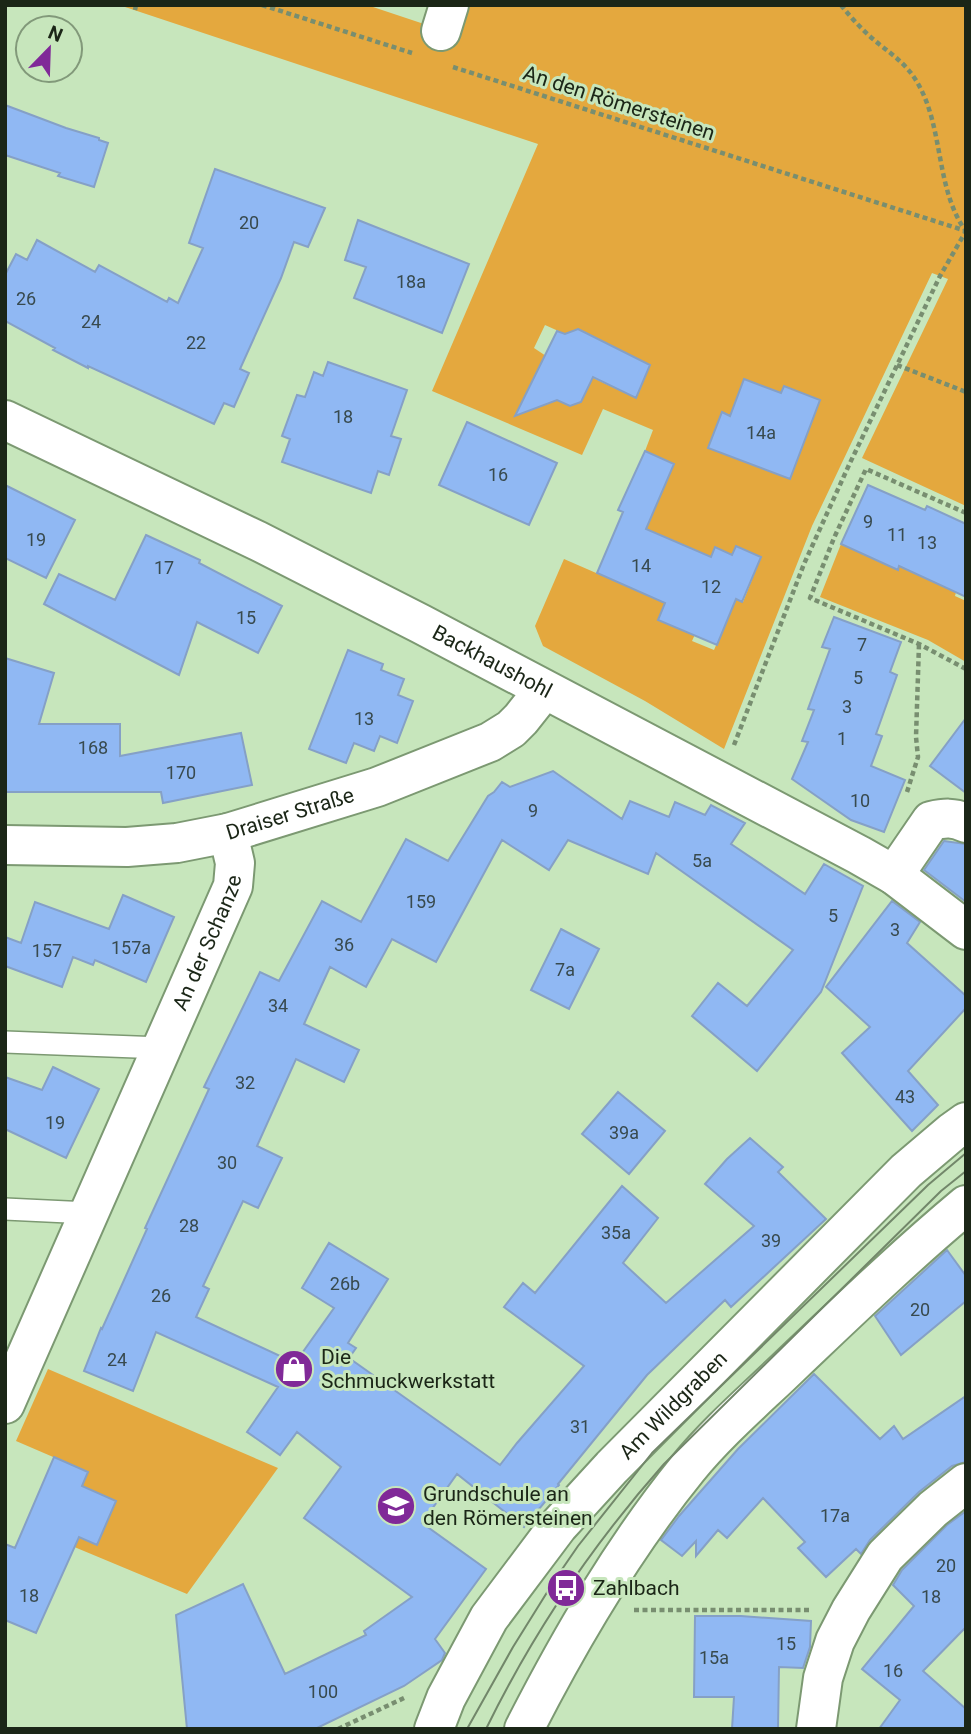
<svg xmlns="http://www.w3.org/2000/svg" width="971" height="1734" viewBox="0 0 971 1734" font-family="Roboto,sans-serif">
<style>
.green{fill:#e4a83e;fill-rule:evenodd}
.building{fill:#90b8f3;stroke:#85a0c6;stroke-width:2}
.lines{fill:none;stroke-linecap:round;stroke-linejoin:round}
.lane-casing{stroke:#7c9972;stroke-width:24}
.street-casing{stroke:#7c9972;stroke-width:42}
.secondary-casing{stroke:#7c9972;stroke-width:42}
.path{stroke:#788e70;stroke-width:4.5;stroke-dasharray:5 3.5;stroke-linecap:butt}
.lane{stroke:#fff;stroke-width:21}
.street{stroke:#fff;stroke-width:38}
.secondary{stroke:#fff;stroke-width:38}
.tram{stroke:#72876a;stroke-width:2}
.labels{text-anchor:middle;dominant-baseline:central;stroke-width:6;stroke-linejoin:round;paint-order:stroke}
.number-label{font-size:18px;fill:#384a4e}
.street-label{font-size:21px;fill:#1b2617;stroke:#c7e6bc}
.poi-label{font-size:21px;fill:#1b2617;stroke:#c7e6bc;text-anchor:start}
</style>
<rect width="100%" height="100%" fill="#c7e6bc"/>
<path class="green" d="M119,5H367L460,36L469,5H966V506L862,458L948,279L932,273L812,526L724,749L645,701L543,646L535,626L564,559L665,603L658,620L681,630H697L692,641L714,650L736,599L743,602L761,557L736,547L732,555L715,548L709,562L688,547L646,529L674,464L645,451L653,430L603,409L582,455L432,391L538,144ZM545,325L565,334L579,329L601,340L600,343L628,354L650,365L636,398L546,356L534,348Z
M841,544L898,569L900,566L956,592L955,596L966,601V662L928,640L820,597Z
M48,1369L278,1468L187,1594L24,1526L29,1515L97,1545L116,1502L82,1486L88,1472L16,1441Z"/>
<path class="building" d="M5,105L66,128L99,138V140L108,143L94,187L58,176L60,173L5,155Z
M215,169L325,208L308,247L294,242L281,278L240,369L249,373L234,407L224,403L214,424L88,366V368L53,350L55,348L5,321V275L16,254L27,260L37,240L95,272L99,265L167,302L169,298L178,303L203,248L189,243Z
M358,220L469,264L442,333L354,298L366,267L345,260Z
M578,329L650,365L636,398L593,377L581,402L570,406L557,400L515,416L557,331L565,334Z
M328,362L407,390L391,436L401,439L389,475L378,471L371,493L282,462L290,439L282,436L297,395L305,397L314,372L323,376Z
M744,379L781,393L784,386L820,400L790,479L708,448L722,412L730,416Z
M467,422L557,463L529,525L439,485Z
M645,451L674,464L646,529L711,557L715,547L732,555L736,546L761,557L742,602L736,599L717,645L658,620L665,603L597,573L623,512L618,510Z
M5,485L75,520L46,578L5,558Z
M868,485L925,510L927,506L966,524V597L899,566L898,570L841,544Z
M146,535L200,560L199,563L282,606L258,653L197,622L179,675L44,604L59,574L115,600Z
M834,617L901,642L890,672L897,675L876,734L882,736L871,766L905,780L884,832L851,820L792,779L808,742L802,741L814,710L808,709L830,649L822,647Z
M348,650L383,664L381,670L404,679L398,695L413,701L397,743L380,736L374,751L354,743L346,763L309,749Z
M5,658L54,673L39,724H120V756L241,733L252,785L163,803L161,792H5Z
M966,718V793L930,766Z
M553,771L622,819L630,801L669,817L675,802L705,815L711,805L745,823L731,844L805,894L824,864L863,886L821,992L757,1071L692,1016L718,983L747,1006L793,950L656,853L648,874L568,840L549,870L502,840L436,962L392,939L366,987L330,967L304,1024L359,1050L344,1082L296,1059L257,1146L282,1158L258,1208L243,1201L203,1286L209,1289L196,1317L295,1363L334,1308L302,1288L329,1243L388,1279L348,1343L356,1348L349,1358L500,1465L517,1443L584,1366L504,1307L523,1283L535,1293L622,1186L658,1218L623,1263L666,1303L754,1226L705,1184L727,1159L750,1138L783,1167L778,1172L826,1219L731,1307L725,1300L647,1375L558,1484L559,1485L524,1527L457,1474L422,1523L486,1569L435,1639L445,1653L442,1660L404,1686L315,1729H187L176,1615L243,1584L285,1674L366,1635L364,1631L412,1597L304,1518L341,1467L297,1432L280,1455L247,1432L278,1387L156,1332L133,1391L84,1371L101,1328L102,1329L147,1229L145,1228L209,1089L204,1087L260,972L279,981L322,901L361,922L406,839L448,861L488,796L494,792L502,782L510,787Z
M944,841L966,844V902L924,870Z
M123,895L174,917L146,982L95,960L93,965L73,957L62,987L5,966V937L21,943L35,902L109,929Z
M892,901L920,922L907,943L966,996V1008L908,1071L938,1105L912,1131L842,1053L870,1027L826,987Z
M561,929L599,949L569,1009L531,990Z
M53,1067L99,1089L66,1158L5,1129V1077L42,1090Z
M618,1092L665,1131L629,1174L582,1134Z
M947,1250L966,1276V1301L901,1355L875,1316Z
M814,1374L880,1439L894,1426L903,1439L966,1396V1462L952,1466L919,1492L870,1540L861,1554L856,1549L826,1577L798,1548L805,1542L763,1498L727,1538L718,1530L696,1556V1541L682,1556L661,1540L679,1516L738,1449Z
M54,1457L88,1472L82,1486L116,1501L97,1545L79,1537L36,1633L5,1620V1544L15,1548Z
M966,1511V1627L923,1671L966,1709V1729H879L900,1700L862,1669L914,1606L893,1585L902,1570L947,1525Z
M695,1616H741L811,1621L810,1647L803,1668L779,1667L778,1729H732L734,1697H694Z"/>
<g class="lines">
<g class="lane-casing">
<path id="lane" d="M5,1042L162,1048
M5,1209L89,1213"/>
</g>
<g class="street-casing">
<g id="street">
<path d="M441,31L449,5"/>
<path id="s1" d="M5,420L258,541L421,624L859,855L894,875L966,930"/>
<path id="s2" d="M5,845L127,847L177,843L228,833L377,787L490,742L511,729L521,719L544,690"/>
<path d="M894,875L931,821C944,818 954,817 966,823"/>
<path id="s3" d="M5,1404L233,886L235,863L228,833"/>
<path d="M816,1729L823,1678L835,1641L851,1610L885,1556L933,1509L966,1483"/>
</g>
</g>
<g class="secondary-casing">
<g id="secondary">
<path id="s4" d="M434,1729L446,1698L489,1618L558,1526L612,1467L906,1171L952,1132L966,1122"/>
<path d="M524,1729C571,1637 623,1548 688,1468C719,1430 758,1397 793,1363C850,1309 906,1255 966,1205"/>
</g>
</g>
<path class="path" d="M262,5L412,53
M841,5C852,19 865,33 879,44C894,56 907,65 917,82C944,127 935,187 965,230
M135,10L136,5
M453,67L966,231
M897,365L966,392
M966,513L866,469L834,538L810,598L919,644L966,669
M734,745L804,564L849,465L940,276L966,231
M907,792L918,757L916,737L919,644
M634,1610H810
M338,1729L404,1698"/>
<use href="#lane" class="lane"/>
<use href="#street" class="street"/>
<use href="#secondary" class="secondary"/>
<path class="tram" d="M467,1729L513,1647L556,1578L578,1546L652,1453L928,1185L966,1153
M486,1729C533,1633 593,1544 664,1464L941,1191L966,1171"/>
</g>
<defs>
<g id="shop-disc" transform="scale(2.0125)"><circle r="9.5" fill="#802998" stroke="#c7e6bc"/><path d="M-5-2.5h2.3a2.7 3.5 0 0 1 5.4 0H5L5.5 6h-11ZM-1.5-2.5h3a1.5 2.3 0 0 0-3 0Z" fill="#fff"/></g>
<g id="school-disc" transform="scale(2.0125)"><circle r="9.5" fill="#802998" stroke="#c7e6bc"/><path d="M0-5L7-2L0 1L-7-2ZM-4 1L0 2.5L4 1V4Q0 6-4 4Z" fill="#fff"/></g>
<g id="bus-disc" transform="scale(2.0125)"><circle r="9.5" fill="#802998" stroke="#c7e6bc"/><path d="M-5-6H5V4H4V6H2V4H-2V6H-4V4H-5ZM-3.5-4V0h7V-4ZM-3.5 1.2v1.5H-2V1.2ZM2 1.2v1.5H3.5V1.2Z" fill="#fff"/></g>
</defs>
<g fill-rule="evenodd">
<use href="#shop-disc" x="294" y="1369"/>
<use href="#school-disc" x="396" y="1506"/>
<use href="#bus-disc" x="566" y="1588"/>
</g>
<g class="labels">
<g class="number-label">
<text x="249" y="222">20</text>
<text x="411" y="281">18a</text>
<text x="26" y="298">26</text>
<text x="91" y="321">24</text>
<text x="196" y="342">22</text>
<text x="343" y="416">18</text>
<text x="761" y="432">14a</text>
<text x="498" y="474">16</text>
<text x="868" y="521">9</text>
<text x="897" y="534">11</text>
<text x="36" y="539">19</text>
<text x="927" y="542">13</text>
<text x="641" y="565">14</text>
<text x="164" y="567">17</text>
<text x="711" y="586">12</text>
<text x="246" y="617">15</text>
<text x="862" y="644">7</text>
<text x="858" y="677">5</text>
<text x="847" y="706">3</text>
<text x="364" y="718">13</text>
<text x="842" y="738">1</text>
<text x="93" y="747">168</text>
<text x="181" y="772">170</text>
<text x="860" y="800">10</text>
<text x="533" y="810">9</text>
<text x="702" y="860">5a</text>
<text x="421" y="901">159</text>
<text x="833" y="915">5</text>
<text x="895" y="929">3</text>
<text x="344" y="944">36</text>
<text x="131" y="947">157a</text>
<text x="47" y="950">157</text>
<text x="565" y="969">7a</text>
<text x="278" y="1005">34</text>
<text x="245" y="1082">32</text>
<text x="905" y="1096">43</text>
<text x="55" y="1122">19</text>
<text x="624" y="1132">39a</text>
<text x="227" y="1162">30</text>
<text x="189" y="1225">28</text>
<text x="616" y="1232">35a</text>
<text x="771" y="1240">39</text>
<text x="345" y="1283">26b</text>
<text x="161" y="1295">26</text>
<text x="920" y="1309">20</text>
<text x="117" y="1359">24</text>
<text x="580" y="1426">31</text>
<text x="835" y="1515">17a</text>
<text x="946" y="1565">20</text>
<text x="29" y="1595">18</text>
<text x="931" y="1596">18</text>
<text x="786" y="1643">15</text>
<text x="714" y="1657">15a</text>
<text x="893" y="1670">16</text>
<text x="323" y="1691">100</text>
</g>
<g class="street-label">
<text transform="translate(619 103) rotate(18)">An den Römersteinen</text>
<text stroke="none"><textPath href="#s1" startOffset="544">Backhaushohl</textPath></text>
<text stroke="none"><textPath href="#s2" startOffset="289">Draiser Straße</textPath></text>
<text stroke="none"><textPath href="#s3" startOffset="504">An der Schanze</textPath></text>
<text stroke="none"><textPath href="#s4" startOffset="406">Am Wildgraben</textPath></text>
</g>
<g class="poi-label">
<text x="321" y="1357">Die<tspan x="321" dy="24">Schmuckwerkstatt</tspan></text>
<text x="423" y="1494">Grundschule an<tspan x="423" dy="24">den Römersteinen</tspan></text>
<text x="593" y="1588">Zahlbach</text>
</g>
</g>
<rect width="971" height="1734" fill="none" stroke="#1b2617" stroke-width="14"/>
<g transform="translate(49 49) rotate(23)"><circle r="33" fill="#c7e6bc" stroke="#82997a" stroke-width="2"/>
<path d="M0-5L12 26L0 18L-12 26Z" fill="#802998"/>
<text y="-10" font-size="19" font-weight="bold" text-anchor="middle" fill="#1b2617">N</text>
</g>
</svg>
